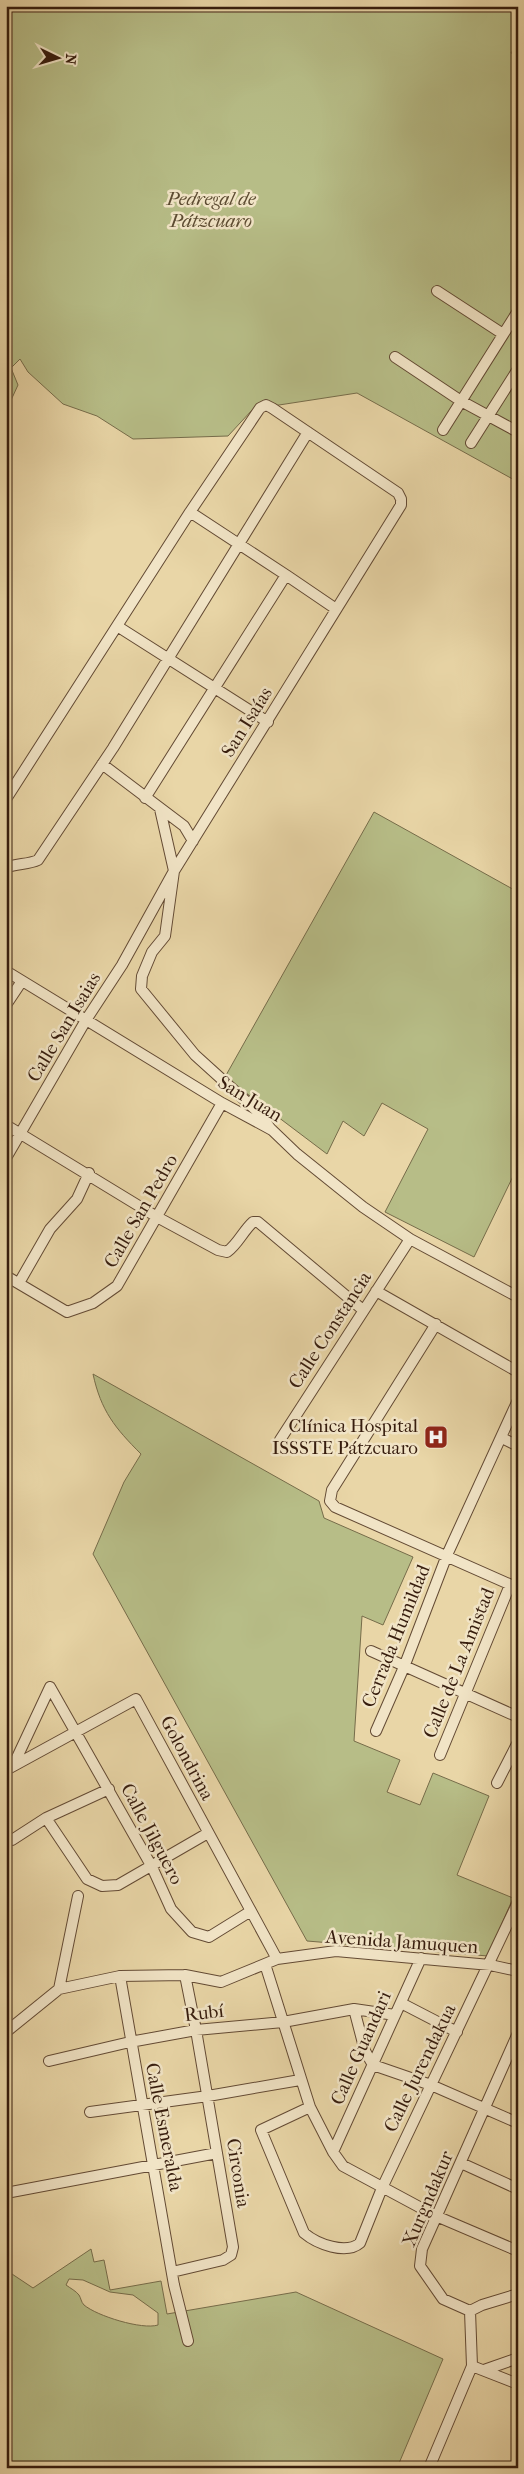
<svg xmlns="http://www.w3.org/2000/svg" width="524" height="2474" viewBox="0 0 524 2474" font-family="'IM FELL French Canon',serif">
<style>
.green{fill:#b7bd87;stroke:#766c4a;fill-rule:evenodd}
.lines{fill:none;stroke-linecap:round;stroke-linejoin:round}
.minor-casing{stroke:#634a34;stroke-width:12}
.minor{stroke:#f1e4c6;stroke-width:10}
.labels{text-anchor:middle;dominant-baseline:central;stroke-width:5;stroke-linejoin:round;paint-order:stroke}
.park-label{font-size:19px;font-style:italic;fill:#5d4c32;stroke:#f1e4c6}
.street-label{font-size:19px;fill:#361c0d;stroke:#f1e4c6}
.poi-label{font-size:19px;fill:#361c0d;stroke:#f1e4c6;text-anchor:end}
</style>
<rect width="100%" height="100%" fill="#e9d6a7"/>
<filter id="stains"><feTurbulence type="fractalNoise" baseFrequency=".004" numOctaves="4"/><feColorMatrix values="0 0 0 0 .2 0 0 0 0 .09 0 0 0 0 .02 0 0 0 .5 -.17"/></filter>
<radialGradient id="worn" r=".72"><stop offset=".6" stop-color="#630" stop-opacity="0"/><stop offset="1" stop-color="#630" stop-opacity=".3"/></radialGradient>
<path class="green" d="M6,6H518V43L511,53L518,56V482L357,393L253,409L228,436L133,439L97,416L63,404L28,372L20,359L11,368L18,385L6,411Z
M374,812L518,892V1166L474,1257L385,1212L428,1129L382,1103L364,1136L343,1121L327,1154L225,1077Z
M93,1374L319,1501L324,1518L413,1557L383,1625L362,1616L354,1741L400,1760L387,1792L420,1805L433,1773L489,1796L457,1875L513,1898L488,1956L307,1941L93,1554L124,1482L141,1454C115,1428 101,1411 93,1374Z
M91,2249L94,2262L104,2260L110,2290L161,2281L167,2314L296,2292L443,2359L397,2468H6V2270L33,2288ZM69,2279L83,2280L110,2292L133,2295L158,2313V2325C142,2330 97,2316 84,2305C81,2302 81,2298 79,2295C76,2291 70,2288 66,2285Z"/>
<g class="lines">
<g class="minor-casing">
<path id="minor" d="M437,291L503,334
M395,357L461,401L518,432
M443,430L518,311
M471,443L518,369
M190,512L286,575
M117,626L268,722
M102,764L184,826L193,841
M145,798L286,575L336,609
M6,799L190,512L260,408L266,405L272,408L398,493L401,499V505L174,871L122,965L86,1020L6,1158
M160,809L174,871L165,936L152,952L142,976L141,989L195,1055L258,1112L270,1128
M6,868C15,863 28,865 38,860L113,748L308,432
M6,971L222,1103L272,1130L297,1154L363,1207L410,1239L518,1297
M6,1005L22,981
M6,1125L157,1217L218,1250L227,1252C238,1244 243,1231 253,1222H258L363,1310
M6,1276L67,1312L93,1303L117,1286L222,1103
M19,1283L50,1229L77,1199L89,1173
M376,1291L518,1372
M436,1324L332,1490L330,1501L335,1507L518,1588
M502,1438L518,1446
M280,1440L410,1239
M371,1651L518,1717
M50,1687L152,1867L171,1909L192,1932L209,1937L251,1911
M376,1731L404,1667L447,1555L518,1400
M440,1755L510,1585
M13,1766L50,1687
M6,1770L136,1699L277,1959
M497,1783L518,1742
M46,1818L87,1879L102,1886L118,1885L208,1833
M12,1840L46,1818L109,1789
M265,1964L310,2107L333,2152L343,2166L436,2216L518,2251
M120,1976L174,2285L188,2341
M59,1989L78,1896
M401,2003L457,2032
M354,2009L365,2051L373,2065L431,2085L518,2123
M6,2032L59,1989L120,1976L185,1975L221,1982L277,1959L336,1951L490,1965L518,1971
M49,2061L130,2042L196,2030L283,2022L354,2009L395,2015
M310,2107L261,2130L304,2233C317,2244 346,2255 360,2243L382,2188L518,1902
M90,2112L208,2096L300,2080
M333,2152L421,1958
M461,2163L518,2189
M6,2193L217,2153
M172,2272L223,2260L231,2255L233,2247L196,2030L185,1975
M470,2311L443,2299L420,2266L422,2249L518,2033
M470,2311L482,2305L518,2294
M472,2366L518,2384
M484,2370L518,2358
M429,2468L472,2366L470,2311"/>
</g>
<use href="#minor" class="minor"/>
</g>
<defs>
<g id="hospital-square" transform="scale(1.25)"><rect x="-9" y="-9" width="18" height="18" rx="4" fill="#8f2418" stroke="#f1e4c6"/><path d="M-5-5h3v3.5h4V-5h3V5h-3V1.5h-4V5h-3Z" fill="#fff"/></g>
</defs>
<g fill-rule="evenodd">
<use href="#hospital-square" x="436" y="1437"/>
</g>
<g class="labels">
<g class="park-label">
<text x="211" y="199">Pedregal de<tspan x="211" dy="22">Pátzcuaro</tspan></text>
</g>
<g class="street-label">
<text transform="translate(247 722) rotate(-58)">San Isaías</text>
<text transform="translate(64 1027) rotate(-59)">Calle San Isaias</text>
<text transform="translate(250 1099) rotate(31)">San Juan</text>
<text transform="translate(141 1211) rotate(-60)">Calle San Pedro</text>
<text transform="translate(330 1330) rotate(-57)">Calle Constancia</text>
<text transform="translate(396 1636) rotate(-68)">Cerrada Humildad</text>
<text transform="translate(459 1663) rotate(-68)">Calle de La Amistad</text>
<text transform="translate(187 1758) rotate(62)">Golondrina</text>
<text transform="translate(152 1834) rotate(62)">Calle Jilguero</text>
<text transform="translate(402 1942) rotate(4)">Avenida Jamuquen</text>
<text transform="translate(204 2013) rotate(-7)">Rubí</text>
<text transform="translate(361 2048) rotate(-66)">Calle Guandari</text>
<text transform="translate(420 2068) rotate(-64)">Calle Jurendakua</text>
<text transform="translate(164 2127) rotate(79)">Calle Esmeralda</text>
<text transform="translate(238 2173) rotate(81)">Circonia</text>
<text transform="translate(428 2199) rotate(-67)">Xurgndakur</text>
</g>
<g class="poi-label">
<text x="418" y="1426">Clínica Hospital<tspan x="418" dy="22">ISSSTE Pátzcuaro</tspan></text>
</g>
</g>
<rect width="524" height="2474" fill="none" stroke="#e9d6a7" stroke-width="25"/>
<rect x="8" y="8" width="509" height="2459" fill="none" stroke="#361c0d" stroke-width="2.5"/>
<rect x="12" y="12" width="499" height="2449" fill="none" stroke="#361c0d"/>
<g transform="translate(58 58) rotate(95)" stroke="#f1e4c6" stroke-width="4" paint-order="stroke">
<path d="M0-4L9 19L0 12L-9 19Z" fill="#361c0d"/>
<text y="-8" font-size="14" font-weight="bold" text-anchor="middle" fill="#361c0d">N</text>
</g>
<rect width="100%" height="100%" filter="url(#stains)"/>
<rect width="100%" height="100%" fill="url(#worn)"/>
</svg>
